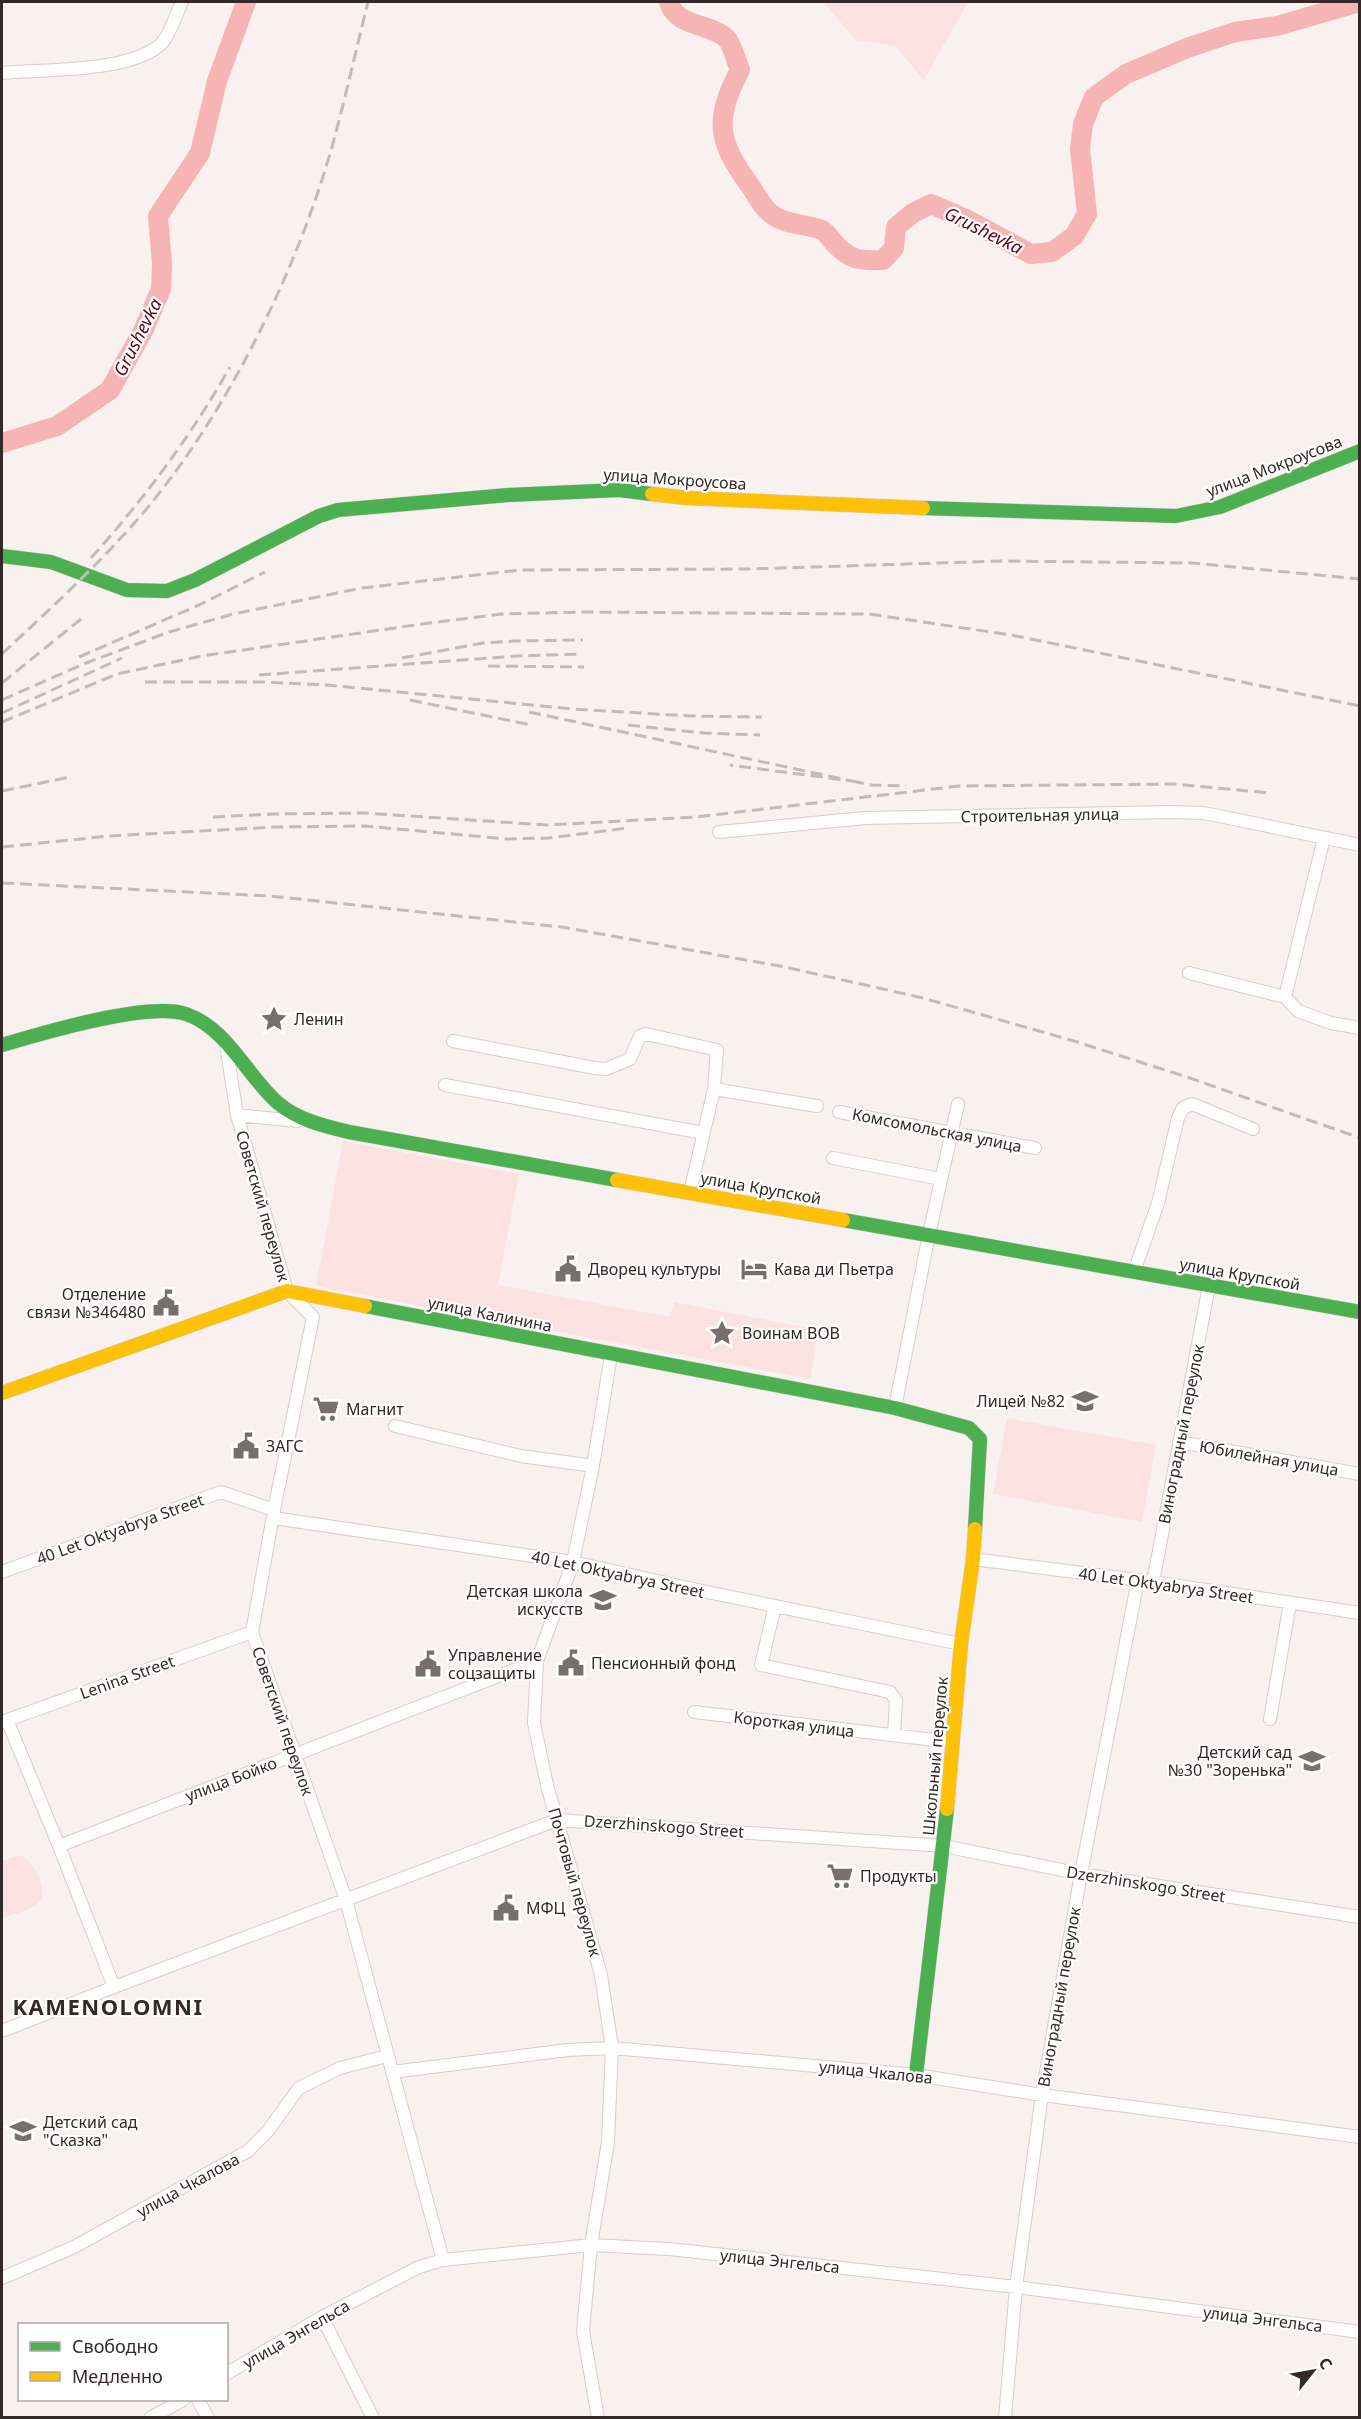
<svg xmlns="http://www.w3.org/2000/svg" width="1361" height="2419" viewBox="0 0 1361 2419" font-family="'Noto Sans',sans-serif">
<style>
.green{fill:#fbe2e1}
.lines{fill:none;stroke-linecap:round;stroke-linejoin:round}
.river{stroke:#f7b4b4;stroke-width:20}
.street-casing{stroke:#d6cdcc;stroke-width:14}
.fast-casing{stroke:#d6cdcc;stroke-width:15}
.slow-casing{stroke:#d6cdcc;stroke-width:15}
.street{stroke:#fefdfd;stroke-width:12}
.fast{stroke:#4caf50;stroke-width:14}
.slow{stroke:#ffc107;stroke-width:14}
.rail{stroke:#bebcbc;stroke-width:3;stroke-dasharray:12 6;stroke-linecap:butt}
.labels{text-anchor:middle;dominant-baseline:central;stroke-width:4.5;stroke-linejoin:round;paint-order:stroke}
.street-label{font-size:16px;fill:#342828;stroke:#fff}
.poi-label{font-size:16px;fill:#342828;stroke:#fff;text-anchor:start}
.water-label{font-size:18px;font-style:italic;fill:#590616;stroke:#fff}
.district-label{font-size:22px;font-weight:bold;letter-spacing:1.5px;fill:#342828;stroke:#fff}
</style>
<rect width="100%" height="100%" fill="#f8f1f0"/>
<path class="green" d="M823,2H968L924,80L895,46L856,40Z
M343,1141L519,1174L498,1285L670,1317L674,1302L819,1330L810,1379L316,1286Z
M1007,1418L1156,1445L1142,1522L993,1494Z
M20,1855C34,1860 51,1892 37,1904C29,1911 12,1914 2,1918V1861Z"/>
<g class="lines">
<path class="river" d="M669,2C676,28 710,22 727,39C733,46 736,61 740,70C713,121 718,142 751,187C757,196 764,210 774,216C788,225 807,224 822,230C826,232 831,239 834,243C850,260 860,261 883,260L894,248L896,227L913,213L931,204L968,220L1031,254L1052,252L1074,236L1087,214L1080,149L1083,124L1094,97L1126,74L1187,48L1235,32L1277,26L1360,2
M2,443L57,426L110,390L143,331L161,289L162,264L158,216L200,153L217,81L246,2"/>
<g class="street-casing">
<path id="street" d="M2,73C43,69 132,73 162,43C171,33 176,14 182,2
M719,832L865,818L1172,812L1204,813L1360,845
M1189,973L1285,997L1298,1011L1331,1023L1360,1028
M1285,997L1324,838
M453,1041L595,1068L606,1069L630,1059L640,1036L646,1034L717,1050L714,1089L690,1192
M226,1045L237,1115L287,1291L313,1317L274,1510L252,1632L346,1900L443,2260
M445,1085L703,1133
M714,1089L817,1106
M839,1112L1035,1148
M237,1115L298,1121
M833,1158L941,1179
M1134,1272L1158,1203L1178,1118L1183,1108L1192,1104L1253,1129
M895,1408L929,1234L958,1104
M395,1426L521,1456L593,1466
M1179,1442L1360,1474
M273,1518L573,1562L702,1591L961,1644
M973,1559L1153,1582L1360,1613
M2,1572L221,1492L274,1510
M1153,1582L1209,1286
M775,1606L761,1665L890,1692L896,1700L894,1735
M694,1712L952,1742
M1270,1719L1290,1603
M7,1720L59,1846L114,1987
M2,1722L252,1632
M59,1846L537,1661
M2,2031L114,1987L557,1820L944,1846L1081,1874L1360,1917
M392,2072L568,2050L612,2048L916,2075L1042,2095L1360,2137
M2,2278L74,2247L248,2151L267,2132L299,2088L340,2068L387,2056
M322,2317L373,2418
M226,2374L322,2317L419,2267L443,2260L591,2245L669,2249L1016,2287L1360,2332
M198,2400L208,2418
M150,2418L183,2400
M598,2418L583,2331L591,2245L608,2142L612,2048L601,1975L547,1785L534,1723L537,1661L573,1562L593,1466L611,1355
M1005,2418L1016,2287L1042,2095L1081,1874L1138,1580"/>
</g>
<g class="fast-casing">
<path id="fast" d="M923,508L1176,516L1220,507L1360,451
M2,556L51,562L127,590L167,591L195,580L319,516L338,510L508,495L619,490L652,494
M2,1045C42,1033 149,1001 186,1014C227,1028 247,1076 278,1103C298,1120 324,1126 349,1132L617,1180
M843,1220L1360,1312
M365,1306L895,1408L969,1428L980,1439L975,1529
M916,2075L947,1809"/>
</g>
<g class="slow-casing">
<path id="slow" d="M652,494L687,498L923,508
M617,1180L843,1220
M2,1393L287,1291L365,1306
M947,1809L961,1644L973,1559L975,1529"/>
</g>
<use href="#street" class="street"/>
<use href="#fast" class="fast"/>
<use href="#slow" class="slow"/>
<path class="rail" d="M91,558C144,499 191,436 230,367
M2,654C53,606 104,560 149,506C230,407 297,270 332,147C345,99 356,50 368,2
M79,657L199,605L265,572
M402,658L483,643L515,641L583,640
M488,666L584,667
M259,675L517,656L582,654
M145,682H263L327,685L573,709L691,716L762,717
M2,683L81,619
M2,700L86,663L169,632L233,614L362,588L520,570L750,569L1002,561L1192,563L1360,579
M410,700L531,725
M529,712L852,781L730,765
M2,713L122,658
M2,722L117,674L202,656L422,624L501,614L581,612L869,614L1011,635L1360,706
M628,725L704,733L760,735
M852,781L871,785L906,786
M2,791L70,777
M213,817L273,814L364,813L547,825L696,817L959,786L1173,784L1271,793
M2,847L109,836L275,827L365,826L507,839L548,838L627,828
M2,883L270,896L562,927L785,967L923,998L1074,1041L1187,1077L1360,1138"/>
</g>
<defs>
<g id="sight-bare" transform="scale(2.07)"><path d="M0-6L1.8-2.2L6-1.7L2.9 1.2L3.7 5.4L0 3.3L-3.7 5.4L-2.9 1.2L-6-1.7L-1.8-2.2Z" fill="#796e6e" stroke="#fff" stroke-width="2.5" paint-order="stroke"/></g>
<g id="civic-bare" transform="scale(2.07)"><path d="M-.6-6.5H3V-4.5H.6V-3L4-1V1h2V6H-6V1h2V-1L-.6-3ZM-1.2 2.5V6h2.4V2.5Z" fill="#796e6e" stroke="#fff" stroke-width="2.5" paint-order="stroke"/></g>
<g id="hotel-bare" transform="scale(2.07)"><path d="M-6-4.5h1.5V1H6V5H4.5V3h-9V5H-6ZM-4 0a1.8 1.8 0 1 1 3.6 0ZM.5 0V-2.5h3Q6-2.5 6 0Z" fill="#796e6e" stroke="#fff" stroke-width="2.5" paint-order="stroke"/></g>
<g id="school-bare" transform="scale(2.07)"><path d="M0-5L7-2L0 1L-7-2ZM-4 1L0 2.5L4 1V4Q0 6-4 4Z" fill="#796e6e" stroke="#fff" stroke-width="2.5" paint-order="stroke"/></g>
<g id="supermarket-bare" transform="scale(2.07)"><path d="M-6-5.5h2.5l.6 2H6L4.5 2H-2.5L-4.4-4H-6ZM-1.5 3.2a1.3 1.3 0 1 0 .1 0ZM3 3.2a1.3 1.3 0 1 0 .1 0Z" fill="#796e6e" stroke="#fff" stroke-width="2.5" paint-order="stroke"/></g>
</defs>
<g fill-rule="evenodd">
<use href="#sight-bare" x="274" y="1019"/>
<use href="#civic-bare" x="568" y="1269"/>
<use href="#hotel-bare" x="754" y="1269"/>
<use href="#civic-bare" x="166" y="1303"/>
<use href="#sight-bare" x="722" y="1333"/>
<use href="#school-bare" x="1085" y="1401"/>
<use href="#supermarket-bare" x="326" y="1409"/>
<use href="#civic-bare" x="246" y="1446"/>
<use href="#school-bare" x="603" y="1600"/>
<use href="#civic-bare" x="571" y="1663"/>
<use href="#civic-bare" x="428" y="1664"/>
<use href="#school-bare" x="1312" y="1761"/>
<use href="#supermarket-bare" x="840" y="1876"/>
<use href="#civic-bare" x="506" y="1908"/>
<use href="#school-bare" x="23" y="2131"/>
</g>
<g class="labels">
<g class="street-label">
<text transform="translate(1274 466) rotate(-21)">улица Мокроусова</text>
<text transform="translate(675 479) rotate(4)">улица Мокроусова</text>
<text transform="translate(1040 815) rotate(-1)">Строительная улица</text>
<text transform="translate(937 1130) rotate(11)">Комсомольская улица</text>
<text transform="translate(761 1188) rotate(10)">улица Крупской</text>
<text transform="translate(263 1206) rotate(74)">Советский переулок</text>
<text transform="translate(1240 1274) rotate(10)">улица Крупской</text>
<text transform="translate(490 1314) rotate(11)">улица Калинина</text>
<text transform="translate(1181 1434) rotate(-79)">Виноградный переулок</text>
<text transform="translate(1269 1458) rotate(10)">Юбилейная улица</text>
<text transform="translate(120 1529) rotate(-20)">40 Let Oktyabrya Street</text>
<text transform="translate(618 1574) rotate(12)">40 Let Oktyabrya Street</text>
<text transform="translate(1166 1585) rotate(8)">40 Let Oktyabrya Street</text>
<text transform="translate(127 1677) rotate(-20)">Lenina Street</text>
<text transform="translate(283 1721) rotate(71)">Советский переулок</text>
<text transform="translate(794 1724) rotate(7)">Короткая улица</text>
<text transform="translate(935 1756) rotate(-85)">Школьный переулок</text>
<text transform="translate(231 1779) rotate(-21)">улица Бойко</text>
<text transform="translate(664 1826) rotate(4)">Dzerzhinskogo Street</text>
<text transform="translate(575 1882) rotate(74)">Почтовый переулок</text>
<text transform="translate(1146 1884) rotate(9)">Dzerzhinskogo Street</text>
<text transform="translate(1059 1997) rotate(-80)">Виноградный переулок</text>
<text transform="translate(876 2072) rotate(6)">улица Чкалова</text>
<text transform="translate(188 2185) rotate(-29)">улица Чкалова</text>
<text transform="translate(780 2261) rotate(6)">улица Энгельса</text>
<text transform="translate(1263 2319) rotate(7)">улица Энгельса</text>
<text transform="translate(296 2334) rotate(-30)">улица Энгельса</text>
</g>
<g class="poi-label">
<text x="294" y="1019">Ленин</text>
<text x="588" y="1269">Дворец культуры</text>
<text x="774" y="1269">Кава ди Пьетра</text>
<text x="146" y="1294" text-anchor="end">Отделение<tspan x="146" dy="18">связи №346480</tspan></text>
<text x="742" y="1333">Воинам ВОВ</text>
<text x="1065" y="1401" text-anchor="end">Лицей №82</text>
<text x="346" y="1409">Магнит</text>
<text x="266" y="1446">ЗАГС</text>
<text x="583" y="1591" text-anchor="end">Детская школа<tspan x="583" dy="18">искусств</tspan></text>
<text x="448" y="1655">Управление<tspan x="448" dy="18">соцзащиты</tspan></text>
<text x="591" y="1663">Пенсионный фонд</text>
<text x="1292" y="1752" text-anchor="end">Детский сад<tspan x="1292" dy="18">№30 "Зоренька"</tspan></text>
<text x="860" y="1876">Продукты</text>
<text x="526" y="1908">МФЦ</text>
<text x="43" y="2122">Детский сад<tspan x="43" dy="18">"Сказка"</tspan></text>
</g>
<g class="water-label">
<text transform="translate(984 230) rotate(26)">Grushevka</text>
<text transform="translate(137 337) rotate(-63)">Grushevka</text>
</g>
<g class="district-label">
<text x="108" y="2006">KAMENOLOMNI</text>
</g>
</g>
<rect width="1361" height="2419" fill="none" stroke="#342828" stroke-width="6"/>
<rect x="18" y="2323" width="210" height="78" fill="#ffffff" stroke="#aea9a9" stroke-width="1.5"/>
<rect x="30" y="2342" width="30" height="9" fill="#4caf50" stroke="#aea9a9" stroke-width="1.5"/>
<text x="72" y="2353" font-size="18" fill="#342828">Свободно</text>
<rect x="30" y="2372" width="30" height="9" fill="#ffc107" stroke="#aea9a9" stroke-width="1.5"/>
<text x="72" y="2383" font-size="18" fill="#342828">Медленно</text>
<g transform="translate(1313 2371) rotate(59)" stroke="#ffffff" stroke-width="4.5" paint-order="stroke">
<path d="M0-4.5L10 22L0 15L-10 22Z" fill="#342828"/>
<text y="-9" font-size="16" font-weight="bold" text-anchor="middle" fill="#342828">С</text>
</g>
</svg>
